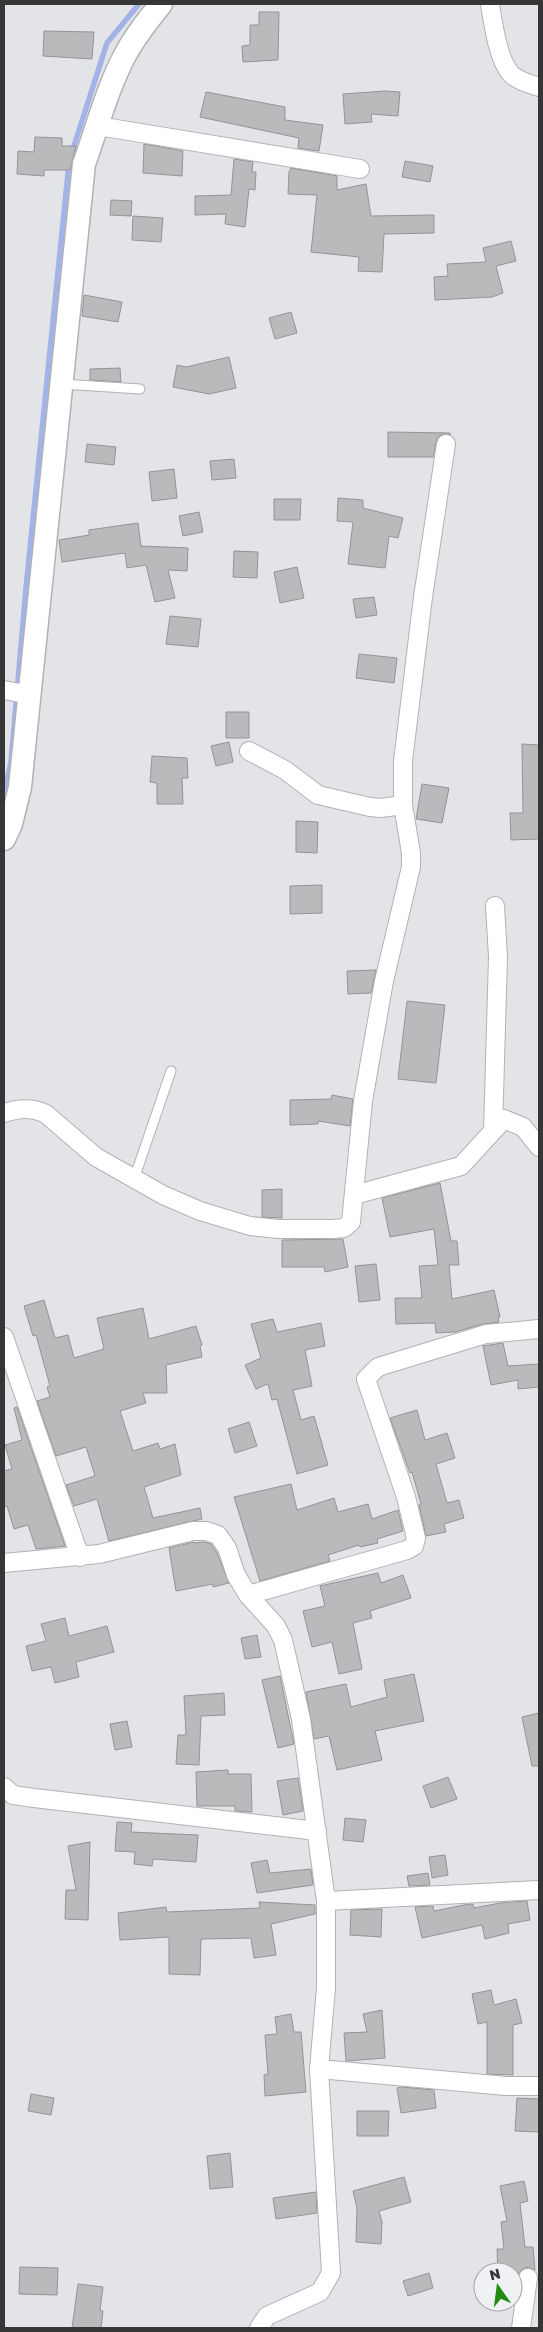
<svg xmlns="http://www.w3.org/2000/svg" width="543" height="2332" viewBox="0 0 543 2332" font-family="'Golos Text',sans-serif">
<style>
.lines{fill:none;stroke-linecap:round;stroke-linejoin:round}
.stream{stroke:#a3b3e8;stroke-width:5.5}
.building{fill:#b9babc;stroke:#939497}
.service-casing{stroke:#b1b2b5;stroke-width:11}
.minor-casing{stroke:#b1b2b5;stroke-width:20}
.tertiary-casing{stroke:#b1b2b5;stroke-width:25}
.service{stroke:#fff;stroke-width:9}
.minor{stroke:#fff;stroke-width:18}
.tertiary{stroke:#fff;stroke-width:22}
</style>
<rect width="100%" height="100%" fill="#e3e4e7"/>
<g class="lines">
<path class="stream" d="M72,152L107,43L139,4
M4,796L11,762L26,588L69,163"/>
</g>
<path class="building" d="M259,12H279L278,60L243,62L242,46L250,45V25H259Z
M44,31L94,32L92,59L43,56Z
M385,91L400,92L398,116L371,114L372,122L345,124L343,94Z
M206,92L285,107V120L323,125L319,151L298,148L299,138L200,117Z
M35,137L62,138V146H76L70,170H44V176L17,174L18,151L34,152Z
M144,144L183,151L182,176L143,173Z
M234,159L253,162L252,172H256L255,190L249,189L245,227L225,224L226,214L195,215V196L231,195Z
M405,161L433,166L430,182L402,177Z
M291,168L337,176V190L366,184L371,216L434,215V233L384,234L382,272L358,271L359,257L311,252L317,195L288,194L289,172Z
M111,200L132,201L131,216L110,215Z
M133,216L163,218L161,242L132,240Z
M511,241L516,261L496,266L503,293L492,297L435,300L434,277L448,276L447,264L486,262L483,248Z
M84,295L122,302L118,322L82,316Z
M291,312L297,333L275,339L269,318Z
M229,357L236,388L209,394L173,387L177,365L186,367Z
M120,368L121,382L90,380V369Z
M388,432L450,433V435L443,434L437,438L433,457H388Z
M87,444L116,447L114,465L85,462Z
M234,459L236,478L212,480L210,461Z
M174,469L177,498L152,501L149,472Z
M338,498L363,500V508L403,518L398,538L389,536L385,568L348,564L353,522L337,521Z
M274,499H301L300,520H274Z
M199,512L203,532L183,536L179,516Z
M138,523L141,546L188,548L187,571L168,570L175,598L155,602L146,565L127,568L125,553L62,562L59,540L89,535V530Z
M234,551L258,552L257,578L233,577Z
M297,567L304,598L280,603L274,572Z
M374,597L377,615L356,618L353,599Z
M170,616L201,619L198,647L166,644Z
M359,654L397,658L394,683L356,678Z
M226,712H249V738H226Z
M229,742L233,762L216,766L211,746Z
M522,744L539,745V839L511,840L510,813H523Z
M152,756L187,758L188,778H182L183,804H157V783L150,782Z
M422,784L449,788L442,823L416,819Z
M296,821L318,822L317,853L296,852Z
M322,885V913L290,914V886Z
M376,970L371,993L348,994L347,971Z
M407,1001L445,1005L436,1083L398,1079Z
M332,1095L353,1099L350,1126L318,1121V1124L290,1125V1100L331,1099Z
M440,1183L451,1241H457L459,1265H449L452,1299L494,1290L500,1317H498L499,1322L483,1324L455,1332L436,1333L435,1323L396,1324L395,1298H422L419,1266L438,1265L434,1229L390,1237L382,1198Z
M282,1189V1218L262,1217V1190Z
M343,1239L348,1267L325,1272L324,1267H282V1240Z
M376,1264L380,1300L359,1302L355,1266Z
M44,1300L55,1338L68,1335L74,1358L104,1349L97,1318L143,1308L149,1339L196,1326L202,1345L200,1346L202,1357L166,1365L167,1393H143L146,1403L120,1411L133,1451L158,1443L160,1449L175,1444L181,1475L144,1487L153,1518L200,1508L202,1519L109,1541L97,1499L74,1506L66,1485L95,1476L86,1447L56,1456L37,1401L50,1397L47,1387L50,1386L36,1335L33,1336L24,1306Z
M273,1319L277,1332L321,1323L325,1346L305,1350L312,1386L293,1390L301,1420L314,1416L328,1465L297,1474L277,1399L272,1400L268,1384L256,1389L245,1365L261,1358L251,1324Z
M503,1343L508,1366L539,1364V1387L518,1389V1380L491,1385L483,1346Z
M17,1407L65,1546L36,1549L28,1525L14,1529L7,1506L4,1507V1471L12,1469L5,1445L22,1440L14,1408Z
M417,1410L425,1440L447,1433L455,1458L436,1464L447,1503L459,1500L464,1518L444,1524L446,1532L426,1536L419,1505L421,1504L412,1472L410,1473L390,1418Z
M249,1422L257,1446L235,1453L228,1429Z
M291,1484L297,1510L334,1498L338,1512L368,1504L372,1519L398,1510L403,1531L377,1539L378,1543L360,1547L359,1545L328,1555L330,1561L260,1581L234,1497Z
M194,1542L195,1543L204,1542L211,1544L217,1553L229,1583L213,1587V1584L176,1591L169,1548Z
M378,1573L381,1583L403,1575L411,1598L370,1611L372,1618L353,1623L362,1669L339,1674L332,1642L312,1647L303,1611L325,1606L320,1586Z
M65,1618L69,1636L107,1626L114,1652L76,1662L79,1677L55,1683L51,1667L32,1671L26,1646L46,1641L41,1624Z
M257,1635L261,1657L245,1659L241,1638Z
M414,1674L424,1721L375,1731L382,1760L337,1770L329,1736L314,1739L306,1692L346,1684L351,1707L387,1697L384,1680Z
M280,1676L294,1744L278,1748L262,1680Z
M224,1693L225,1715L201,1716L199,1765L176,1764L178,1735H186L184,1696Z
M539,1713V1766H532L522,1717Z
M127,1721L132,1747L115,1750L110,1724Z
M228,1770V1774H251L252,1812L235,1811V1806H197L196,1772Z
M448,1777L457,1799L431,1808L423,1786Z
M298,1778L303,1811L283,1815L277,1781Z
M345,1818L366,1820L363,1842L343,1840Z
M117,1822L132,1823L131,1832L198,1835L196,1862L153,1859L152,1866L134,1864L135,1852L115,1851Z
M90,1842L88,1920L65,1919L66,1890H76L68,1846Z
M445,1855L448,1875L432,1878L429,1857Z
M267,1860L270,1873L311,1869L313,1885L257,1893L251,1863Z
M428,1873L430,1885L409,1886L407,1876Z
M527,1901L530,1920L508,1924L509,1933L485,1939L482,1925L422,1938L415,1907L433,1906L434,1911L464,1905L473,1904L474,1908L500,1903Z
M259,1902L315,1905V1914L271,1924L276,1955L254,1958L251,1938L201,1939L200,1975L169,1974V1937L120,1940L118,1913L166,1907L167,1912L260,1908Z
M382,1909L381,1937L350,1935L351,1910Z
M491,1990L494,2005L516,1999L522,2023L513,2025V2075L487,2074V2022L478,2024L472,1994Z
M382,2010L385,2058L346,2061L344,2033L367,2032L363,2014Z
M291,2014L294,2032H301L306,2092L265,2096L264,2075L268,2074L265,2035L277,2034L275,2017Z
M402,2087L434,2090L436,2108L401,2113L397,2088Z
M31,2094L54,2098L51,2115L28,2111Z
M517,2098L539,2099V2132L515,2131Z
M357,2111H389L388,2136H357Z
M230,2153L233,2187L210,2189L207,2156Z
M404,2177L411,2202L379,2211L382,2222L381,2244L356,2242L357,2208L353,2191Z
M524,2181L528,2201L520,2203L525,2247H533L535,2270L529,2267L524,2268L519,2273L498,2272L497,2249H504L501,2222L507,2221L500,2186Z
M316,2192L317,2213L276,2219L273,2198Z
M20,2267L58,2268L57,2295L19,2294Z
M429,2273L433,2288L408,2296L403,2281Z
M78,2284L103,2287L100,2310L103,2311L101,2328H72Z"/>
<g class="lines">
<g class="service-casing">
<path id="service" d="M62,384L140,389
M134,1179L171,1071"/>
</g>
<g class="minor-casing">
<path id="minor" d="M490,4C493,23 498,60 511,74C518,81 530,84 539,87
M98,126L360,169
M4,690L30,695
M249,751L285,770L318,795L370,807L381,808L403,805
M4,1113C19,1108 32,1107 46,1114L96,1157L163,1195L200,1211L250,1226L278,1229H332L344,1228L351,1222L363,1101L384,981L411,867V853L403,805V761L423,597L446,444
M493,1131L498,957L495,906
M354,1195L461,1166L504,1119L523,1127L539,1147
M4,1337L80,1557
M4,1563L99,1554L193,1531H206L218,1535L227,1548L236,1575L248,1595L276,1626L283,1640L301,1719L326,1901V1988L319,2069L331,2273L320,2292L267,2316L259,2328
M248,1595L407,1550L414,1546L416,1538L406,1497L366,1379L378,1367L486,1334L539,1329
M4,1787L13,1795L34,1798L317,1831
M326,1901L539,1890
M319,2069L506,2086H539
M521,2328L528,2278"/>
</g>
<g class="tertiary-casing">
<path id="tertiary" d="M4,839L11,824L20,787L84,164C97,128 107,89 125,55C135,36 148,20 161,4"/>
</g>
<use href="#service" class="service"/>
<use href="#minor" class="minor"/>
<use href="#tertiary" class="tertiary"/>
</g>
<rect width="543" height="2332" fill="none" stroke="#363637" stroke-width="10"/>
<g transform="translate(498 2287) rotate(346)"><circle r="24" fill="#f0f1f4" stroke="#a6a6a8"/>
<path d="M0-4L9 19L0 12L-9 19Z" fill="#208d10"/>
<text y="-8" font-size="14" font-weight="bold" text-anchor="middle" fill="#363637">N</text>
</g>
</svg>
